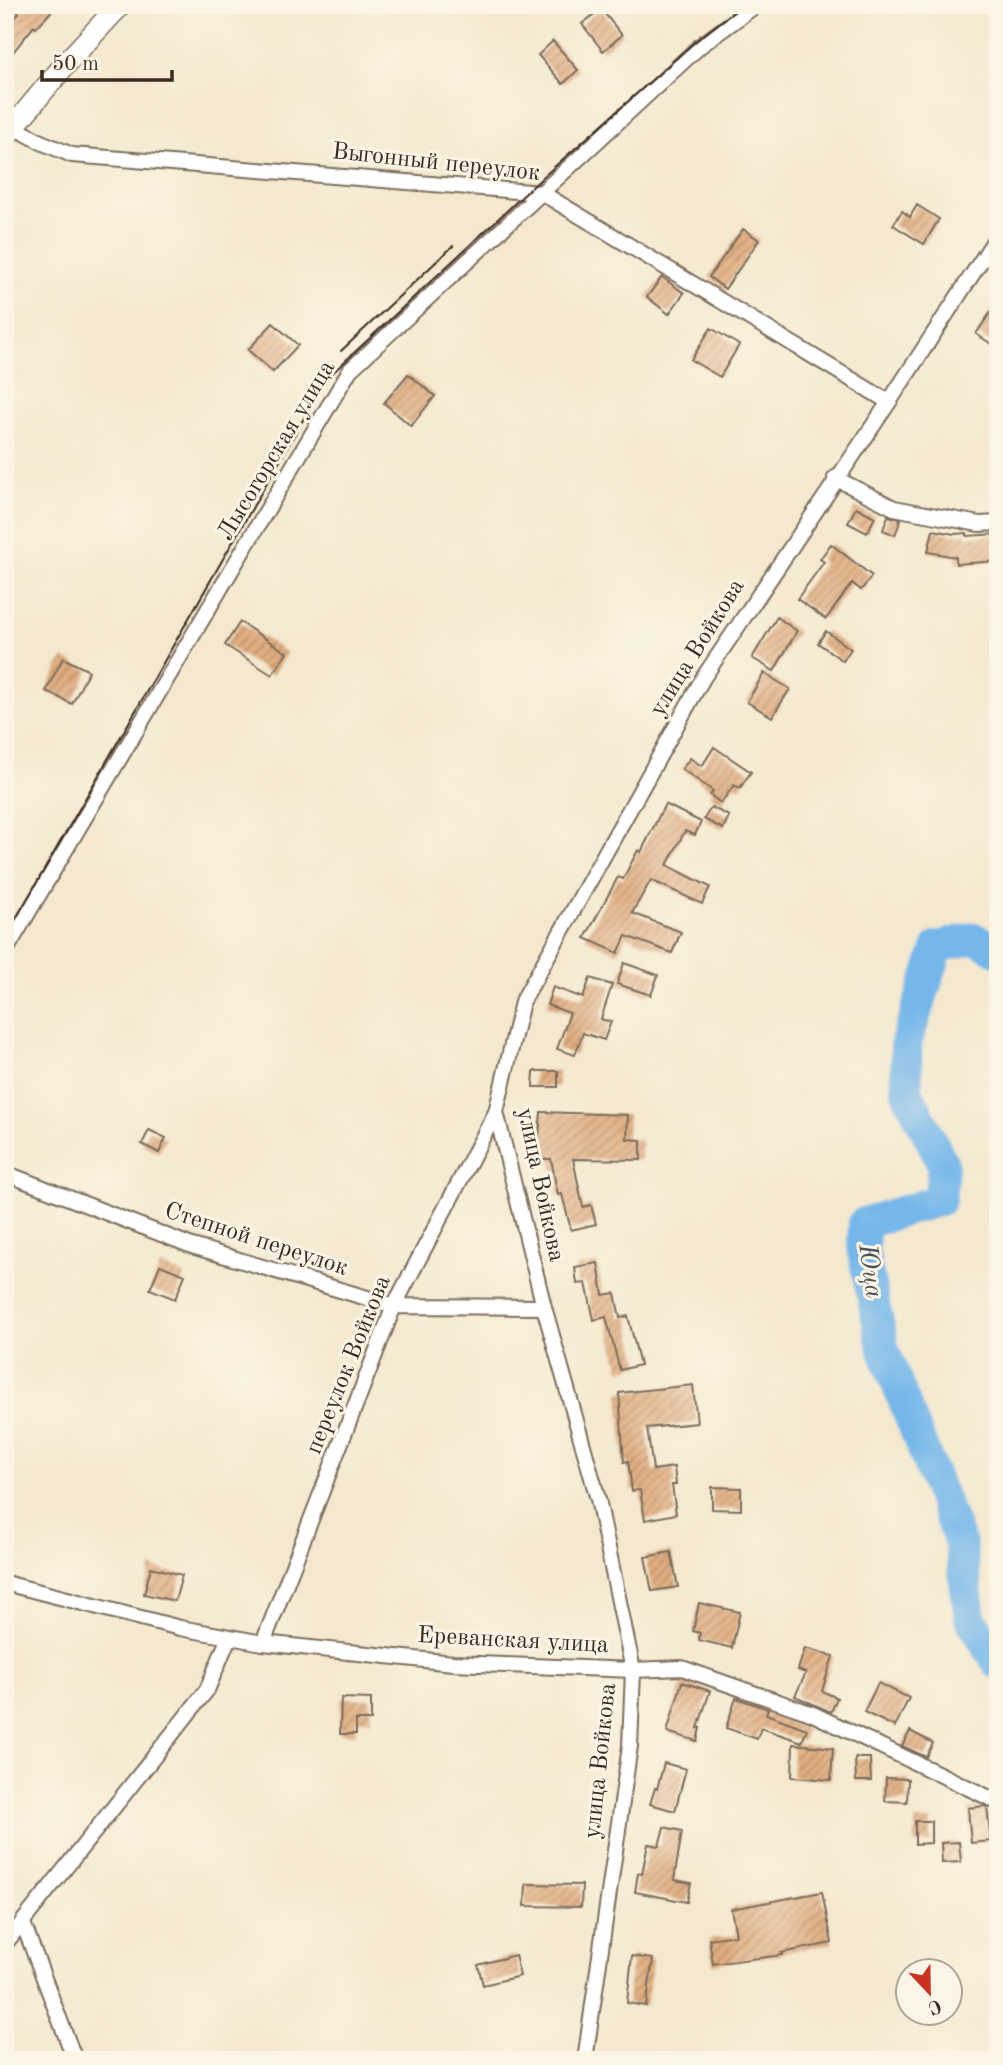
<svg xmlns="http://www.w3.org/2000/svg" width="1003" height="2065" viewBox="0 0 1003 2065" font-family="'Old Standard TT',serif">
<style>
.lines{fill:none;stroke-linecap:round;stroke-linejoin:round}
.river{stroke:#75b7ea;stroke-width:32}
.building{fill:url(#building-hatch)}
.street-casing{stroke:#7c6d5c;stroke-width:18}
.secondary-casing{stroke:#7c6d5c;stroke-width:24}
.street{stroke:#fff;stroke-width:14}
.secondary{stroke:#fff;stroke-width:21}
.tram{stroke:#3b2a1e;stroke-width:2}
.labels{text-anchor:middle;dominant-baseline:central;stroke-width:6;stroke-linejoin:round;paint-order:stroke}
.street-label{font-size:24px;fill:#3b2a1e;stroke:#fcf5e5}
.water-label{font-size:26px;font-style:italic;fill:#4c545b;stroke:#fcf5e5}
</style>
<defs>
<pattern id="building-hatch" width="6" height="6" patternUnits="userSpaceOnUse" patternTransform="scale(1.75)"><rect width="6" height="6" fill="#e1ae81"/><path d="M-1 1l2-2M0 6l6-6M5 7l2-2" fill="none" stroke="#b88e69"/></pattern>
</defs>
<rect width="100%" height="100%" fill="#fcf5e5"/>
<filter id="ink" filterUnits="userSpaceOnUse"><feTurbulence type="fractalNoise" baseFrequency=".0143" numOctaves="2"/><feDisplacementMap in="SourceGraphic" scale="14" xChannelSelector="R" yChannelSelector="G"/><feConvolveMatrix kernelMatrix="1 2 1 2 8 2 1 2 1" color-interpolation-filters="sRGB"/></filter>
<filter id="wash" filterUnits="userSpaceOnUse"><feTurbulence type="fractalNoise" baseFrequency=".00686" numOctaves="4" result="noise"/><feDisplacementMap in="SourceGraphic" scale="28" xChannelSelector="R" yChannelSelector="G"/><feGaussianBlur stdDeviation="1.57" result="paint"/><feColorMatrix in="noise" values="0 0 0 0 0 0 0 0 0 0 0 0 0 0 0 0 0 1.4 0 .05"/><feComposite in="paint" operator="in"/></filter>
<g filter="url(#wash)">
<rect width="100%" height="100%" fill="#f4e9cf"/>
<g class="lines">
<path class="river" d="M998,951L974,938L938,947L906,1043L907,1092L943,1164L940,1200L864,1223L863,1251L884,1351L960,1543L970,1618L998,1663"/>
</g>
<g id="blocks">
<path class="building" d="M11,5H57L36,28L34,26L5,62V30L19,13Z
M601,9L622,35L603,51L582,24Z
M553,41L578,70L563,84L538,55Z
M917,205L939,219L924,244L893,225L902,211L910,217Z
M743,229L759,240L725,289L709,277Z
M662,277L684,293L669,314L647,297Z
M998,301V348L976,334Z
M273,323L298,345L273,372L248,350Z
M711,328L739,345L720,377L691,360Z
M408,374L435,396L411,426L384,403Z
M856,507L875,517L867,533L848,523Z
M888,516L901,519L895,535L883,530Z
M933,530L954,534L967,533V536L998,534V561L956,564V557L928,552Z
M831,544L872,576L861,590L852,583L826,619L797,599L824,562L820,559Z
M777,617L797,631L774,671L752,658Z
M240,622L287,653L272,675L225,645Z
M826,631L851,649L843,661L818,643Z
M63,658L89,671L72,704L46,691Z
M764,673L790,689L772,717L747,702Z
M714,747L751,772L740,788L734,785L721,803L710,795L713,791L682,769L690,758L702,766Z
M665,804L701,822L695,835L685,831L667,865L710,887L702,904L651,880L632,913L681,932L672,953L626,936L618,953L585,938L618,877L623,879L638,850L641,852Z
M711,807L729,816L723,829L704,819Z
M624,963L658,975L651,995L617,984Z
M590,978L612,985L601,1019L611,1022L604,1040L583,1033L575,1055L557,1049L570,1013L547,1005L553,987L583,998Z
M534,1071H558V1087H533Z
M541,1112L628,1115L627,1139L641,1140V1160L573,1159L583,1207L591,1205L596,1224L571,1230L562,1194L558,1195L551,1159H537Z
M149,1130L166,1138L159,1153L142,1144Z
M598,1263L603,1295L615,1293L620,1318L628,1316L640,1365L620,1370L606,1317L594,1320L586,1283L577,1284L575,1267Z
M160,1265L185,1275L175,1299L150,1289Z
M693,1385L697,1423L647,1428L653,1470L674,1467L676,1485H672L676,1514L645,1520L640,1490L632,1491L628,1461L624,1462L619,1393Z
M712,1487L741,1488V1510L712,1509Z
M671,1552L678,1587L652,1591L645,1557Z
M151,1567L182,1575L175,1601L144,1594Z
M699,1603L740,1612L732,1648L699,1640L700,1633L693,1631Z
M805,1648L833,1656L822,1691L837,1698L831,1712L795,1696L806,1673L798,1670Z
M682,1682L710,1691L698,1728H700L697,1741L667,1732Z
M878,1683L909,1698L895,1727L864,1712Z
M341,1698L371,1699V1720H356V1734H340Z
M736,1698L768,1709L766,1714L807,1729L802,1742L761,1728L757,1739L726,1728Z
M910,1731L933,1743L926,1757L902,1746Z
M793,1744L833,1748L831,1780L792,1777Z
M855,1758H870L871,1781H856Z
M664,1763L686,1769L675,1811L650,1804L655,1788L657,1789Z
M886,1778L908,1779L907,1802L885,1801Z
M985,1806L987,1807L991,1841L971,1843L968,1808Z
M915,1821H931V1843L915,1844Z
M664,1827L682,1831L674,1880L691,1883L687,1902L635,1892L638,1873L642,1874L648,1844L659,1846Z
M959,1842L961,1862L942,1863L941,1843Z
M526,1884L582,1885L581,1907L525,1906Z
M822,1892L832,1943L781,1953L782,1955L713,1964L709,1939L736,1935L731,1909Z
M515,1955L520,1976L483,1985L478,1965Z
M632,1956L653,1959L646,2006L627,2003Z"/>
</g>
</g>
<g filter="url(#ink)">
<use href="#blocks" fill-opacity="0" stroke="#7c6d5c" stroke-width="2"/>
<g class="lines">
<g class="street-casing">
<path id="street" d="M14,127L41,142L72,155L542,193L889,402
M835,478L894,508L979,524L998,523
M5,952L350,370L700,46L756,5
M5,1173L192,1246L394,1306L544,1307
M5,1583L180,1628L263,1643L453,1663L633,1670L682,1668L813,1714L998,1802
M263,1643L394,1306L496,1112
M23,1923L75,2060
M5,1944L207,1690L229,1637
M585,2060L630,1746L633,1670L598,1499L544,1307L496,1112L522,1002L703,678L889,402L998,235"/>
</g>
<g class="secondary-casing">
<path id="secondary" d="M5,137L68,61L120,5"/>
</g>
<use href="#street" class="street"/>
<use href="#secondary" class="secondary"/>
<path class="tram" d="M341,351L453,246
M5,938L327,378L543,177L696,41L743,5"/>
</g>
</g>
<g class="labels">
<g class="street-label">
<text transform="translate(436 163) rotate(6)">Выгонный переулок</text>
<text transform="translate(277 451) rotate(-59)">Лысогорская улица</text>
<text transform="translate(698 648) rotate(-58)">улица Войкова</text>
<text transform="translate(540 1185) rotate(78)">улица Войкова</text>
<text transform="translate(256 1240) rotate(18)">Степной переулок</text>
<text transform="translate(349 1365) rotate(-68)">переулок Войкова</text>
<text transform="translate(513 1641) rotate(3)">Ереванская улица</text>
<text transform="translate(601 1761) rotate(-84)">улица Войкова</text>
</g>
<g class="water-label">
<text transform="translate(870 1271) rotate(82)">Юца</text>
</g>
</g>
<rect width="1003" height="2065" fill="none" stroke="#fcf5e5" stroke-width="28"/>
<g transform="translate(929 1992) rotate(158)"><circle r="33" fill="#fcf5e5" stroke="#afa495" stroke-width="2"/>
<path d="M0-5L12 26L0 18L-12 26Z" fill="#c8321e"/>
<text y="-10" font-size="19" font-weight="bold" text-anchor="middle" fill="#3b2a1e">С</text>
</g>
<path d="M42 70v10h130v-10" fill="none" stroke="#3b2a1e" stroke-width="3.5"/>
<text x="52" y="70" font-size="21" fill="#3b2a1e" stroke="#fcf5e5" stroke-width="5" paint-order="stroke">50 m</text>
</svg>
